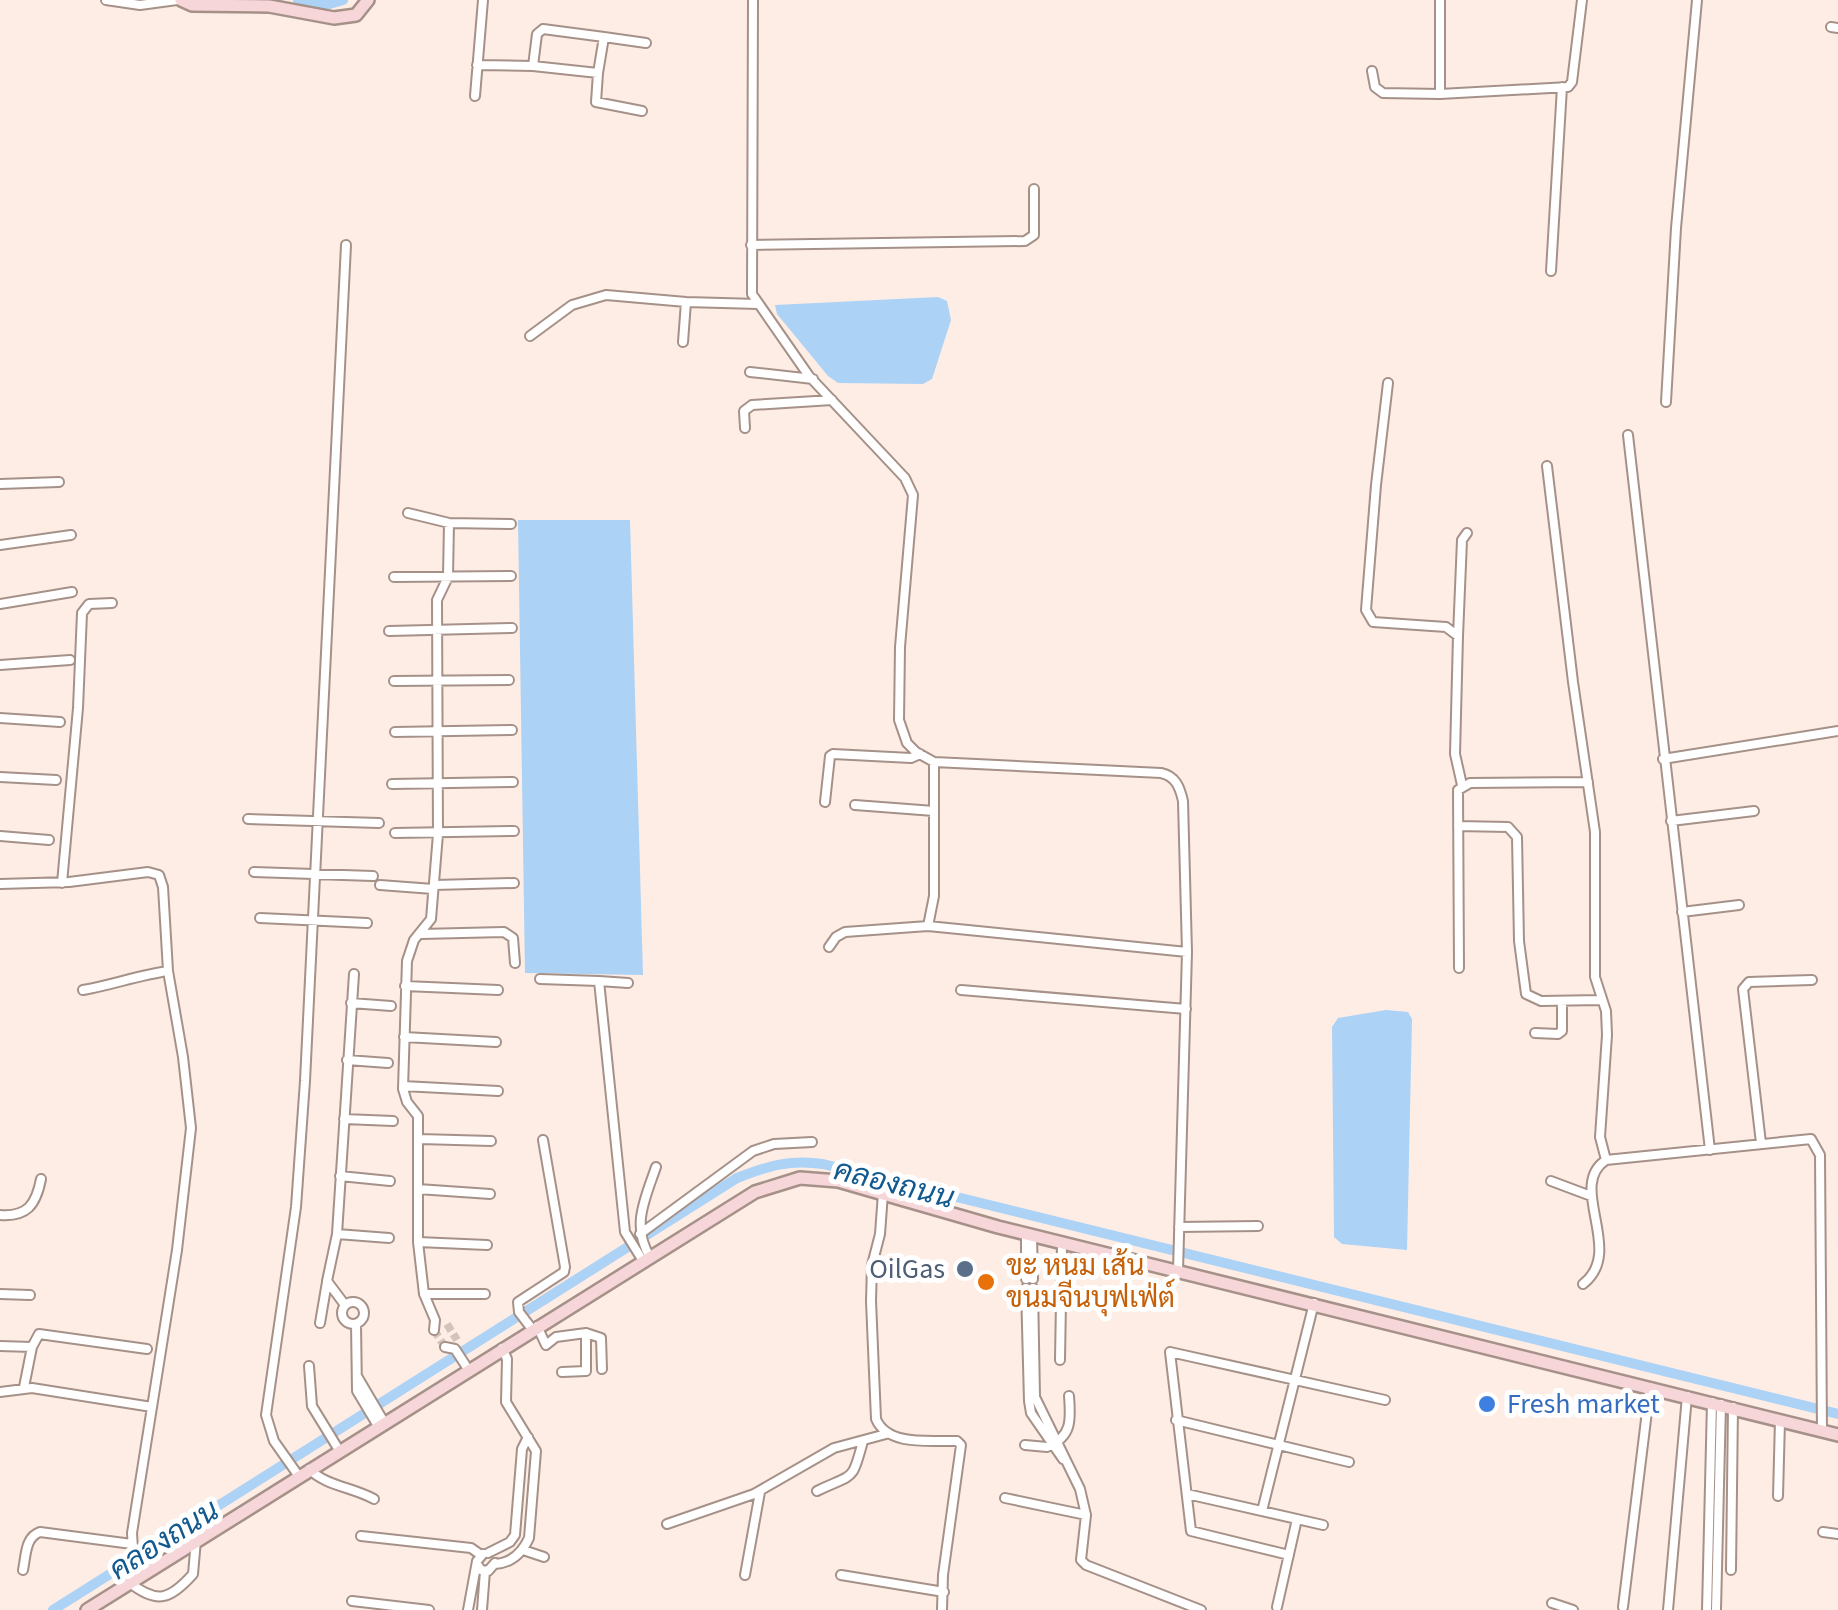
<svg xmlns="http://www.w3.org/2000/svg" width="1838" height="1610" viewBox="0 0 1838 1610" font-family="'Source Sans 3',Sarabun,sans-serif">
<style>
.water{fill:#acd2f6}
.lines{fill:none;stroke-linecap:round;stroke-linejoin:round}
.canal{stroke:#acd2f6;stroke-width:10}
.street-tunnel{stroke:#d2c3bc;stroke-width:8;stroke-dasharray:8 4;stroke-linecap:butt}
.street-casing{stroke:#a59188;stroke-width:12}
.secondary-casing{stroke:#a59188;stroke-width:16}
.street{stroke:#fff;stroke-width:8}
.secondary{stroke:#f7d6d9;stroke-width:11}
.service-dot{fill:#5c6f8a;stroke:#fff;stroke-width:4}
.food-dot{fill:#e8710a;stroke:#fff;stroke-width:4}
.shop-dot{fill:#3f7fe0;stroke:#fff;stroke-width:4}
.labels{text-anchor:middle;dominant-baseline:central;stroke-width:10;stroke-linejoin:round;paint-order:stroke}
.food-label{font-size:28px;fill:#c56008;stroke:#fff;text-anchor:start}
.service-label{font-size:28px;fill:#4e5e75;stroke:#fff;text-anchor:end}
.shop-label{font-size:28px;fill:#366cbe;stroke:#fff;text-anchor:start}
.water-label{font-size:30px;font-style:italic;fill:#11598f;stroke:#fff}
</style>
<rect width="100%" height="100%" fill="#feede5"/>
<path class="water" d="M938,297L947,301L951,320L932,379L923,384L838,383L828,376L777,314L775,305Z
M518,520H630L643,975L525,973Z
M1386,1010L1408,1012L1412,1019L1407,1250L1342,1244L1334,1237L1332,1027L1338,1018Z"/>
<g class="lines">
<path class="canal" d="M298,0L326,5L343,0
M53,1610L737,1178C768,1166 790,1159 823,1164L1838,1414"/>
<path class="street-tunnel" d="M447,1324L457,1340
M434,1330L445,1347"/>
<g class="street-casing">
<path id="street" d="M106,0L140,5L177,0
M753,0L752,294L809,376L905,478L913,495L900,647L899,720L907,743L916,752L934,762L1161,773C1176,776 1180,788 1183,801L1187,952L1178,1271
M1831,27L1838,28
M604,37L646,43
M477,65L533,66L598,73L596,102L642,111
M533,66L537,34L543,29L604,37L598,73
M1372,71L1375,87L1383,93L1440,94L1568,87L1572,82L1582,0
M1440,94V0
M475,96L483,0
M751,245L1025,241L1034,235V189
M1551,271L1562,87
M530,336L572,305L606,295L686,302L758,304
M683,342L686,302
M750,372L813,379
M1388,383L1376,485L1366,610L1373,622L1446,627L1458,636L1455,754L1462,785
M1666,402L1676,228L1697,0
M745,428L744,411L752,405L832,400
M1628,435L1710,1150
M1547,466L1573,682L1595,832V977L1606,1011L1607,1035L1600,1137L1606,1160
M0,484L59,482
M408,513L449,523L511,524
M0,545L71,535
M394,577L511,576
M0,604L72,592
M389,631L512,628
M1458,636L1462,540L1467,533
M0,665L70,660
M394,681L509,680
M0,718L60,722
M395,732L512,730
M1663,759L1838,731
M0,777L56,780
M392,784L513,782
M825,802L830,756L833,754L911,758L920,754
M855,805L934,811
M248,819L379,823
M1671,821L1754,811
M1458,826L1508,827L1517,837L1519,941L1526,994L1541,1001L1601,1000
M395,833L514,831
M0,836L49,840
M254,872L373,876
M62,883L78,708L82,613L89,604L112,603
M0,884L69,882L148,872L159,875L163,887L168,971L183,1057L191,1128L177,1250L132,1533L133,1549L145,1572
M380,885L433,889
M434,885L514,883
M1682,912L1739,905
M260,918L367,923
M928,926L1187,952
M421,934L504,932L513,938L515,963
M829,947L836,937L845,932L928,926L934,896V762
M1459,968L1458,790L1470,783L1588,782
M540,979L599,981L625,1232L643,1261
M599,981L628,983
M405,986L498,990
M83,990C112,985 139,975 168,971
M961,990L1186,1009
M351,1003L391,1006
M1535,1033L1558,1034L1562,1031V1001
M404,1037L496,1042
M347,1060L388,1063
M403,1086L498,1091
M344,1119L393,1121
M420,1139L491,1141
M1761,1143L1743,989L1749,982L1812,980
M340,1176L390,1181
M1551,1181L1591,1196
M418,1189L490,1194
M883,1193L880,1234L872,1265L871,1301L876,1419C888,1447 931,1440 957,1441L961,1445L943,1575L942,1610
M0,1215C27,1217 36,1205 41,1179
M1179,1227L1258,1226
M337,1234L389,1238
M640,1234L753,1151L774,1144L812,1142
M1026,1234V1279
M1032,1236L1033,1279
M418,1242L487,1245
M650,1257C631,1226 645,1199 656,1167
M1583,1284C1626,1251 1566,1186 1606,1160L1811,1139L1820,1155L1822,1431
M1026,1288L1029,1401L1031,1413L1063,1459
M1033,1288L1035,1397L1080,1489L1086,1515L1081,1560L1086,1565L1201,1610
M0,1294L30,1295
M424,1294H485
M342 1313a11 11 0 1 1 22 0a11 11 0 1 1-22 0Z
M345,1305L327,1281L337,1234L354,974
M320,1323L327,1282
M356,1324L357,1391L378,1426
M537,1326L546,1345L556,1337L586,1333V1371L562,1372
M532,1329L519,1312L518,1302L564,1272L565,1267L543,1140
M434,1330L435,1320L424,1294L418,1242V1116L407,1102L403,1089L407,961L414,940L431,919L438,834L437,600L448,577L449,523
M586,1333L601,1338L602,1369
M0,1346L32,1347
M445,1347L455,1349L468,1369
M1060,1360L1062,1243
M309,1366L312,1406L339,1450
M357,1376L384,1422
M24,1387L32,1347L39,1334L147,1349
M0,1392L32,1388L152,1407
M1176,1420L1349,1462
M1025,1445L1047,1447C1072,1437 1071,1420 1069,1396
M309,1469C326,1486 352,1487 374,1499
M298,1475L274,1441L266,1415L296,1207L305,1081L346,245
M817,1491C854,1473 852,1483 863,1441
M1187,1494L1323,1525
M1778,1496L1780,1420
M1005,1498L1086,1515
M1262,1511L1314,1303
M667,1524L754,1494L834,1448L886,1434
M1823,1532L1838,1534
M361,1536L471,1548L481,1555
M523,1550L544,1557
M488,1553L510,1542L515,1535L522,1449L528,1437
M1289,1555L1191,1531L1170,1352L1385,1400
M477,1564L481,1570L488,1571L495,1563
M495,1564C512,1563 522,1553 529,1538L536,1451L506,1402L507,1359L502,1348
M23,1570C26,1556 25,1537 40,1532L132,1544
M1731,1570L1733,1407
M745,1575L760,1492
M841,1575L944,1592
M130,1583C157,1604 170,1600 193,1574L196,1540
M352,1601L429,1610
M1552,1603L1573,1610
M1277,1607L1297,1519
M1623,1607L1650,1387
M468,1610L477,1561L483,1554
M482,1610L485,1571
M1668,1610L1687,1396
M1707,1610L1712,1402
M1716,1610L1721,1404"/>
</g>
<g class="secondary-casing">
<path id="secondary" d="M181,0L192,5L269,6L334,18L356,15L368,0
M87,1610L755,1192L800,1178L838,1181L998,1227L1838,1435"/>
</g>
<use href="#street" class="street"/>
<use href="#secondary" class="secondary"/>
</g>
<circle class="service-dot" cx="965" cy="1269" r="10"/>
<circle class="food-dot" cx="986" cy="1282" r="10"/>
<circle class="shop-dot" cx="1487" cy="1404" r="10"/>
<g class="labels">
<g class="food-label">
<text x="1006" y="1266">ขะ หนม เส้น<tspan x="1006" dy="32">ขนมจีนบุฟเฟ่ต์</tspan></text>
</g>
<g class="service-label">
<text x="945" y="1269">OilGas</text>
</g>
<g class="shop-label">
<text x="1507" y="1404">Fresh market</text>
</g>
<g class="water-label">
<text transform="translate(894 1184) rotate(14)">คลองถนน</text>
<text transform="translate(164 1540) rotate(-32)">คลองถนน</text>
</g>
</g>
</svg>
